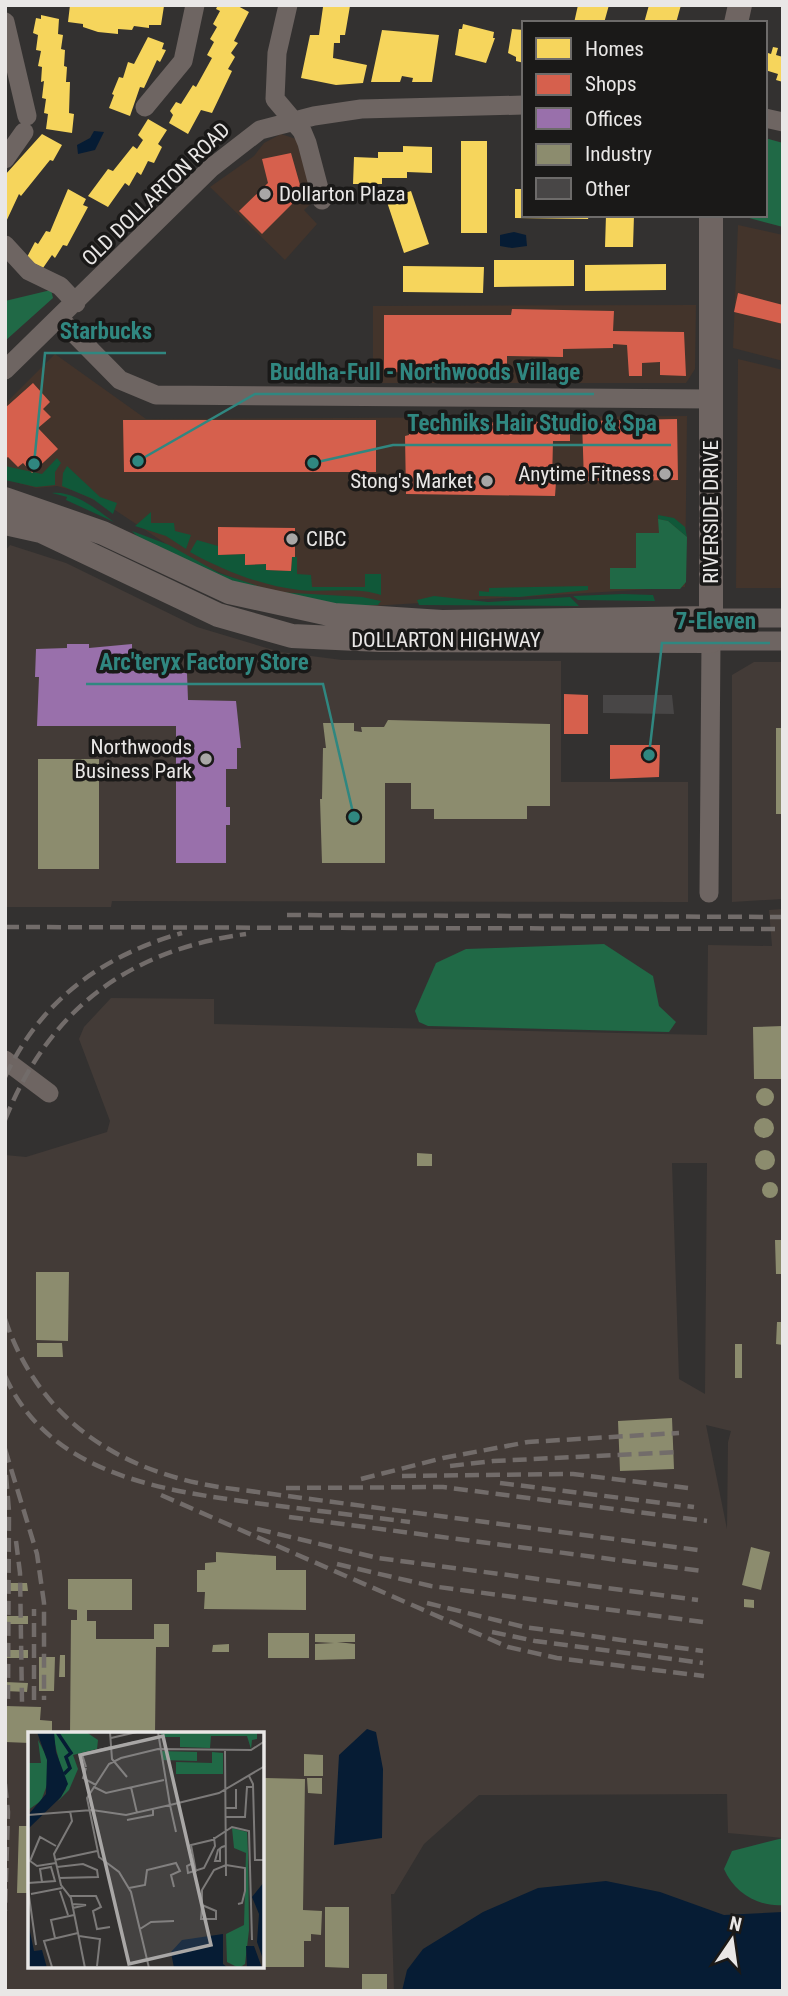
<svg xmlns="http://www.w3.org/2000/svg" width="788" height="1996" viewBox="0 0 788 1996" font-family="'Roboto Condensed',sans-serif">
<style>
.commercial{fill:#43342b}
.built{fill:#433b37;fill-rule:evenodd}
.green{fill:#105839}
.forest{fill:#206946}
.water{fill:#061c34}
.homes{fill:#f6d55c}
.shops{fill:#d6604d}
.offices{fill:#9970ab}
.industry{fill:#8c8c6e}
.building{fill:#484646}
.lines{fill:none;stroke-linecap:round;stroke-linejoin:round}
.minor{stroke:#6e6562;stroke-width:19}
.major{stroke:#6f6562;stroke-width:24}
.rail{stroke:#726c6a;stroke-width:4.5;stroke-dasharray:14 7;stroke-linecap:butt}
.poi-dot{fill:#a9a7a6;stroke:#1a1918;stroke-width:2.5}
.labels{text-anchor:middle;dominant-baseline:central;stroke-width:7;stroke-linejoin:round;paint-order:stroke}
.street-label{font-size:21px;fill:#e9e7e6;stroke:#1a1918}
.poi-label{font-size:21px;fill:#e9e7e6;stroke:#1a1918;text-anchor:end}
.inset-river{fill:none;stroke:#061c34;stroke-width:3.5}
.inset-road{fill:none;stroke:#7c7a79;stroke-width:2}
.view{fill:#a9a7a6;fill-opacity:0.15;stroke:#a9a7a6;stroke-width:3.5}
.inset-edge{fill:none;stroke:#e9e7e6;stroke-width:3.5}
.leader{fill:none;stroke:#308780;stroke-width:2.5}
.callout-dot{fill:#308780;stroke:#1a1918;stroke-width:2.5}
.callout-label{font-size:23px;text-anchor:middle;font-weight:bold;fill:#308780;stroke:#1a1918;stroke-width:7;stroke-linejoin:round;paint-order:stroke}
</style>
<rect width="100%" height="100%" fill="#333130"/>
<path class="commercial" d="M281,134L296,139L314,201L304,210L317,224L285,260L210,187L254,156L264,143Z
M738,225L783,235V361L733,348Z
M696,305L695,369L686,383H373V306Z
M55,354L146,419L687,416L685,587L371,606L275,595L192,561L115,510L75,491L57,486L36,488L5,479V404Z
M738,359L783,370V588H736Z"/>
<path class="built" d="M10,545L66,563L197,627L280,652L342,660L561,661V782H688V902L112,901L111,907H5V551Z
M754,662H783V899L732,902V675Z
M783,909V1838L728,1833L727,1794L479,1795L424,1844L394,1894H391L394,1991H5V1155L26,1157L107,1132L110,1121L79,1039L84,1027L111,998L214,999V1024L707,1035L708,945L772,946L769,910ZM672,1163H707L705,1394L679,1379ZM706,1425L731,1431L728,1442L727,1529ZM30,1734H262V1966H30Z"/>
<path class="green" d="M57,458L61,463L55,472V485L36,487L5,480V466L42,474Z
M67,466L100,497L117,503L113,514L93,499L62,486L63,473Z
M52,493C75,491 97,510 114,522L66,500L67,497Z
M151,512V523H174L175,531L191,535L186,549L166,536L135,526Z
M658,515L674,518L685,527L687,537L668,521L658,519Z
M132,531L169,545L219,573L276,592L362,597L381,601L378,605C303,607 235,587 169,553C157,547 139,541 132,531Z
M197,540L218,546L219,555L245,554L246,565L266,564V570L291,571L292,557H297V574L311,575L312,587H365V574H381V595C355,586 326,593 299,590C262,586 222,570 190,552Z
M588,586V590L519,597L479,596V591L489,592V588Z
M623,594L653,595L655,601L578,600L573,596Z
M434,596L488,602L570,597L579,606L419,605L417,600Z"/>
<path class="forest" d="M765,138L783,143V227L738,215H765Z
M51,290L53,298L5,341V301Z
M658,519L668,521L687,537L686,582L680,589H610V568H636V533H659Z
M604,944L653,976L659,1006L676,1022L669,1032L428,1026L419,1022L415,1011L436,963L466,949Z
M783,1838V1905C757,1907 734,1892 724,1869L732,1851Z"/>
<path class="water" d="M94,131L104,132L95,150L78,154L77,145L90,138Z
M514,232L526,235L527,246L512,248L500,246V235Z
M367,1729L376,1732L383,1769L382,1838L334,1845L339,1755Z
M606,1881L660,1892L724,1915L783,1912V1991H402L407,1970L423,1949L483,1912L538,1888Z"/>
<path class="homes" d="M70,5L117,7L164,6L161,25H149V28L134,26L132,30L118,29V34L98,32L83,27V24L68,22Z
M218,5H236L249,12L234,41L238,43L231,53L235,57L228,69L232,71L212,113L201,110L188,134L169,123L173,115L170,111L176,102L181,104L193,85L196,87L212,58L207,55L214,42L210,39L217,27L213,24L220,11L216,9Z
M578,5H609L604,23H574Z
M649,5H681L676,23H644Z
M350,6L345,35H340V43H334L333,58L367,65L363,83L336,85L301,78L310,35H319L323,7Z
M41,15L59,19L58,34L63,35L61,49L65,50L64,66L67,67L66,82H70L69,113L74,114L72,133L46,129L48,114L44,113L46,99L42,98L44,81L41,82L42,67L38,66L41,51L36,50L38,35L33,33L36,18L41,19Z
M463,24L494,32L493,38H495L486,63L455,55L459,29H462Z
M512,29L524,30V63L516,61V57L508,53Z
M382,30L439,35L432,82H412L413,78L402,76L400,82H371Z
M148,37L164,43L162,49L166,50L160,62L157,60L144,88L140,87L130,116L109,108L114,95L112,94L119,77L123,78L128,62L134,64Z
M773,47L778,48L776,55L783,57V82L776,80L778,74L765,70V52L771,54Z
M148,119L167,130L158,144L162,147L154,163L148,161L141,175L137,172L129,186L125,183L108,207L88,196L108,169L113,171L133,146L137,149L143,140L138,135Z
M42,134L62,145L53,161L50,160L21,196L19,194L5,224V175Z
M461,141H487V233H461Z
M403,146L432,147V173L407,172V178H382V184H353L354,157L378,158V152H403Z
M68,189L86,199L83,205L88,207L67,246L63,245L55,258L52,255L43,268L26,259L35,242L38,244L46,231L50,232Z
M515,189H524V215H589L588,219L515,218Z
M411,191L429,244L404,253L386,199Z
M606,215H634L633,247H605Z
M494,260H574V286L494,287Z
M666,264V290L585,291V265Z
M403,266L484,267L483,293L403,292Z"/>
<path class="shops" d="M291,153L304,199L299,201L298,196L292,199V204L262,234L239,211L268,183L262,159Z
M738,293L783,305V324L734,312Z
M512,309L614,311L613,331L684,332L686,376L660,375V362L642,363V376H629L627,345L613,344V348L563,349V357L507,356V374L384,372V315H511Z
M33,383L50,402L43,409L51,417L38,428L58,449L32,473L23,463L18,467L8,457L5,459V408Z
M677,419L678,480L584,481L582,421Z
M123,420H376V472H124Z
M570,421V441H553L552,482H556L555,496L406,494L405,436L409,435V423Z
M218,527L295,528V557H292L291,571L266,570V564L245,565V554L218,555Z
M564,694L588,695V734H564Z
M610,745H660L659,777L610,779Z"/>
<path class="offices" d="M67,644H89V648L132,644V671L176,667V673H187L188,700L236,701L241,748H237V769H226V807H230V825H226V863H176V726H37L39,677H35L36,649L67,648Z"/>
<path class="industry" d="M388,720L550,724V806H527V819H434V809H411V783H385V863H322L320,799H322L323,748H326L323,723H354V731L362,732L361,727H384Z
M776,728H783V814H776Z
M38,759H99V869H38Z
M783,1026V1079H754L753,1027Z
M756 1097a9 9 0 1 1 18 0a9 9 0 1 1-18 0Z
M754 1128a10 10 0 1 1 20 0a10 10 0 1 1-20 0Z
M755 1160a10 10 0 1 1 20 0a10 10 0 1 1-20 0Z
M417,1153L432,1154V1166H417Z
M762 1190a8 8 0 1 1 16 0a8 8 0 1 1-16 0Z
M775,1240H783V1274H776Z
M36,1272H69L68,1341L36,1340Z
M777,1322H783V1345L776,1344Z
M37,1343H62L63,1357H37Z
M735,1344H742V1378H735Z
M672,1418L674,1469L620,1471L618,1421Z
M751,1547L770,1552L761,1590L742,1585Z
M216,1552L276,1556V1570H306V1610L204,1609L205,1592H197V1570H205V1563L216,1562Z
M68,1579H132V1610H87V1621H96V1639H154V1624H169V1647H156L155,1734H70L71,1620H77V1610L68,1609Z
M5,1583H27L28,1591H5Z
M744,1599L754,1600V1608L744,1607Z
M5,1616H28V1624H5Z
M268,1633H309V1658H268Z
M315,1634H355V1642H337L355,1644V1659L315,1660V1644L334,1643L315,1642Z
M229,1644V1652H212L213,1645Z
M5,1650H28V1658H5Z
M60,1655H65V1677H59Z
M39,1657H55L54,1691H39Z
M5,1682L28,1683L27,1692L5,1691Z
M5,1706L41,1707L40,1720L52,1721V1734H30V1743L5,1742Z
M304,1754L323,1755V1776H304Z
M265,1778L305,1779L303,1910L322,1911L321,1935L311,1934V1941H304V1967H265V1953H262V1796H265Z
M307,1778H322V1794L308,1793Z
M19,1826H30V1893H17Z
M325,1907H349V1968L325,1967Z
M362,1974H387V1991H362Z"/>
<path class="building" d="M603,695H672L674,714L603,713Z"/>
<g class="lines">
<path class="minor" d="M288,5L277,53L275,99L302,131L307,143L322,200
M5,22L27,116
M145,107L183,61L195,5
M765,118L783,122
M5,159L24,132
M5,245L29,271L60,286L76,303
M59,318L120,380L156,395L711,399
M5,370L211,168L260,130L314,116L361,109L524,105
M710,618H783
M709,893L711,641H783
M5,1060L49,1093"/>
<path class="major" d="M736,23L740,5
M5,499L103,533L229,592L334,615L442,622L710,618
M5,523L41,531L218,615L292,636L380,640L711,641V215"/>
<path class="rail" d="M287,915L783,917
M5,927L783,929
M5,1077C41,1000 102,956 182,933
M5,1120C49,1009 129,950 246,934
M5,1319C39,1420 119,1471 219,1487L698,1550
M5,1376C51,1477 166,1491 263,1504C312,1510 361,1516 410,1522
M5,1449L37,1554L44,1603V1700
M450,1466L493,1461L680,1452
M6,1475L9,1511L8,1703
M402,1476L573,1474L688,1488
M361,1479L443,1458L528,1442L679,1433
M500,1483L694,1507
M286,1488L443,1487L707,1521
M161,1495L508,1647L557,1658L704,1676
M289,1517L702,1571
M257,1529L378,1558L698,1600
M16,1541L20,1573L22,1702
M337,1564L431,1586L703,1622
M427,1603L524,1627L703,1651
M492,1632L535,1641L703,1663
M34,1700V1609
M5,1784L8,1812L5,1911"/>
</g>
<g class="poi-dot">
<circle cx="265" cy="194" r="7"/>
<circle cx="665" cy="474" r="7"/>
<circle cx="487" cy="481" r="7"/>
<circle cx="292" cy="539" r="7"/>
<circle cx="206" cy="759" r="7"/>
</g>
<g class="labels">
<g class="street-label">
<text transform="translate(156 194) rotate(-44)">OLD DOLLARTON ROAD</text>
<text transform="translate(711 512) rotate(-90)">RIVERSIDE DRIVE</text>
<text x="446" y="640">DOLLARTON HIGHWAY</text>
</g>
<g class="poi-label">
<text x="279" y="194" text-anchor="start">Dollarton Plaza</text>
<text x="651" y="474">Anytime Fitness</text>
<text x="473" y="481">Stong's Market</text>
<text x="306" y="539" text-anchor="start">CIBC</text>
<text x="192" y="747">Northwoods<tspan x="192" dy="24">Business Park</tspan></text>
</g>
</g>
<g transform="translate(28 1732)">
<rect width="236" height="236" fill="#333130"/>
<path d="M24,0H58L70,8L69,17L45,23L50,37L41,58L30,69L38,57ZM132,0H229V7L224,8L223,17L219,4H183L182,16L152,15V5H134ZM10,8L21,29L19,53L13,69L0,78V31H13ZM132,19L169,20V29L134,28ZM184,20L195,21V42H148V30L184,31ZM204,96L219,100L220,121L221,198L217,232L211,236L199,230L198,202L216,193L218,121L206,116Z" fill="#206946"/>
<path d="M9,0H26L28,20L40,52L33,65L0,97V83L18,62L19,28ZM236,150V230L229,210L231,182L224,165ZM0,190L6,219L14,218L19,236H0ZM195,202V232L200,236H146L143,220L154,208ZM218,214H226L234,236H219Z" fill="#061c34"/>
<path class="inset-river" d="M29,0L43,21L38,25L42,36L36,42"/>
<path class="inset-road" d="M82,0L84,27L99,45M83,6L109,0M83,16L107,10M197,18L198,144M58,35L54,22L83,15M58,36L55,46L68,53M221,44L225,52L227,128H237M66,55L78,61L136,48M103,55L109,81M197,76H208V57M42,79L44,89L26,122L33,153L43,166L57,236M0,83L64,78L98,83L142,73L130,0M197,85H217L219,55H225M99,88L125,83V77M148,100L142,73L191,61L237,34M192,116V129H187L190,118L194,115L197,114M27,128L69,119M28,131L9,134L2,129L12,105L28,114M165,131L159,134L160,141L176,136L187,114L186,105M29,135L55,132L69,138L70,145L31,146M168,140L163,113L184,108L204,95L221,99L224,208M0,151L27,149L23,135L12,137L14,150M101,156L117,153L119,138L148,131L152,139L143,143L146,155M0,157L8,213M32,159L40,183M3,162L34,156M42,164H68L73,175L65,179L69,197L82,195M44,172L58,173L45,176M174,173L188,179V187H173L174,173V158L186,138L198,133L217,136V159L214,171L210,172M112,197L123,190L146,189M51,204L72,207L69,234M27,206L23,188L46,183M24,235L16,209L50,201M121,236L103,160L91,140L71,125L59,66L81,32L93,26L130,17L223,18L237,9"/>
<path class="view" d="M135,4L183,213L101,232L52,23Z"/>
<rect width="236" height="236" class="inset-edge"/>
</g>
<path class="leader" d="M34 464L45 353H166M138 461L255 394H594M313 463L393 445H671M649 755L662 643H770M354 817L323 684H86"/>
<g class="callout-dot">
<circle cx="34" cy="464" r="7"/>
<circle cx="138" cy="461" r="7"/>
<circle cx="313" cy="463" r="7"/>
<circle cx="649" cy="755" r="7"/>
<circle cx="354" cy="817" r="7"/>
</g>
<g class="callout-label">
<text x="106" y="339">Starbucks</text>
<text x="425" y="380">Buddha-Full - Northwoods Village</text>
<text x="532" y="431">Techniks Hair Studio &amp; Spa</text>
<text x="716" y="629">7-Eleven</text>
<text x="204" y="670">Arc'teryx Factory Store</text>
</g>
<rect width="788" height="1996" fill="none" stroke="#e9e7e6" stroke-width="14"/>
<rect x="522" y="21" width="245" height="196" fill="#1a1918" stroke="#6d6b6a" stroke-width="2"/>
<rect x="536" y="38" width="35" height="21" fill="#f6d55c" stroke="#6d6b6a" stroke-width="2"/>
<text x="585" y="56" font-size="21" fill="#e9e7e6">Homes</text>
<rect x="536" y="74" width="35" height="21" fill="#d6604d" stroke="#6d6b6a" stroke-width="2"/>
<text x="585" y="91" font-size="21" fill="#e9e7e6">Shops</text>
<rect x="536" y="108" width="35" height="21" fill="#9970ab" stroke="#6d6b6a" stroke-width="2"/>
<text x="585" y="126" font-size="21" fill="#e9e7e6">Offices</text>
<rect x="536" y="144" width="35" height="21" fill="#8c8c6e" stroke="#6d6b6a" stroke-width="2"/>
<text x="585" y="161" font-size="21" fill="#e9e7e6">Industry</text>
<rect x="536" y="178" width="35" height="21" fill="#484646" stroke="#6d6b6a" stroke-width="2"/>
<text x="585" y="196" font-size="21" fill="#e9e7e6">Other</text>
<g transform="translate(732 1940) rotate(13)" stroke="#1a1918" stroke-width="5" paint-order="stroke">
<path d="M0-5L12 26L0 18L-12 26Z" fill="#e9e7e6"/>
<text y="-10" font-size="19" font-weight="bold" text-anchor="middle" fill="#e9e7e6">N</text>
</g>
</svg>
